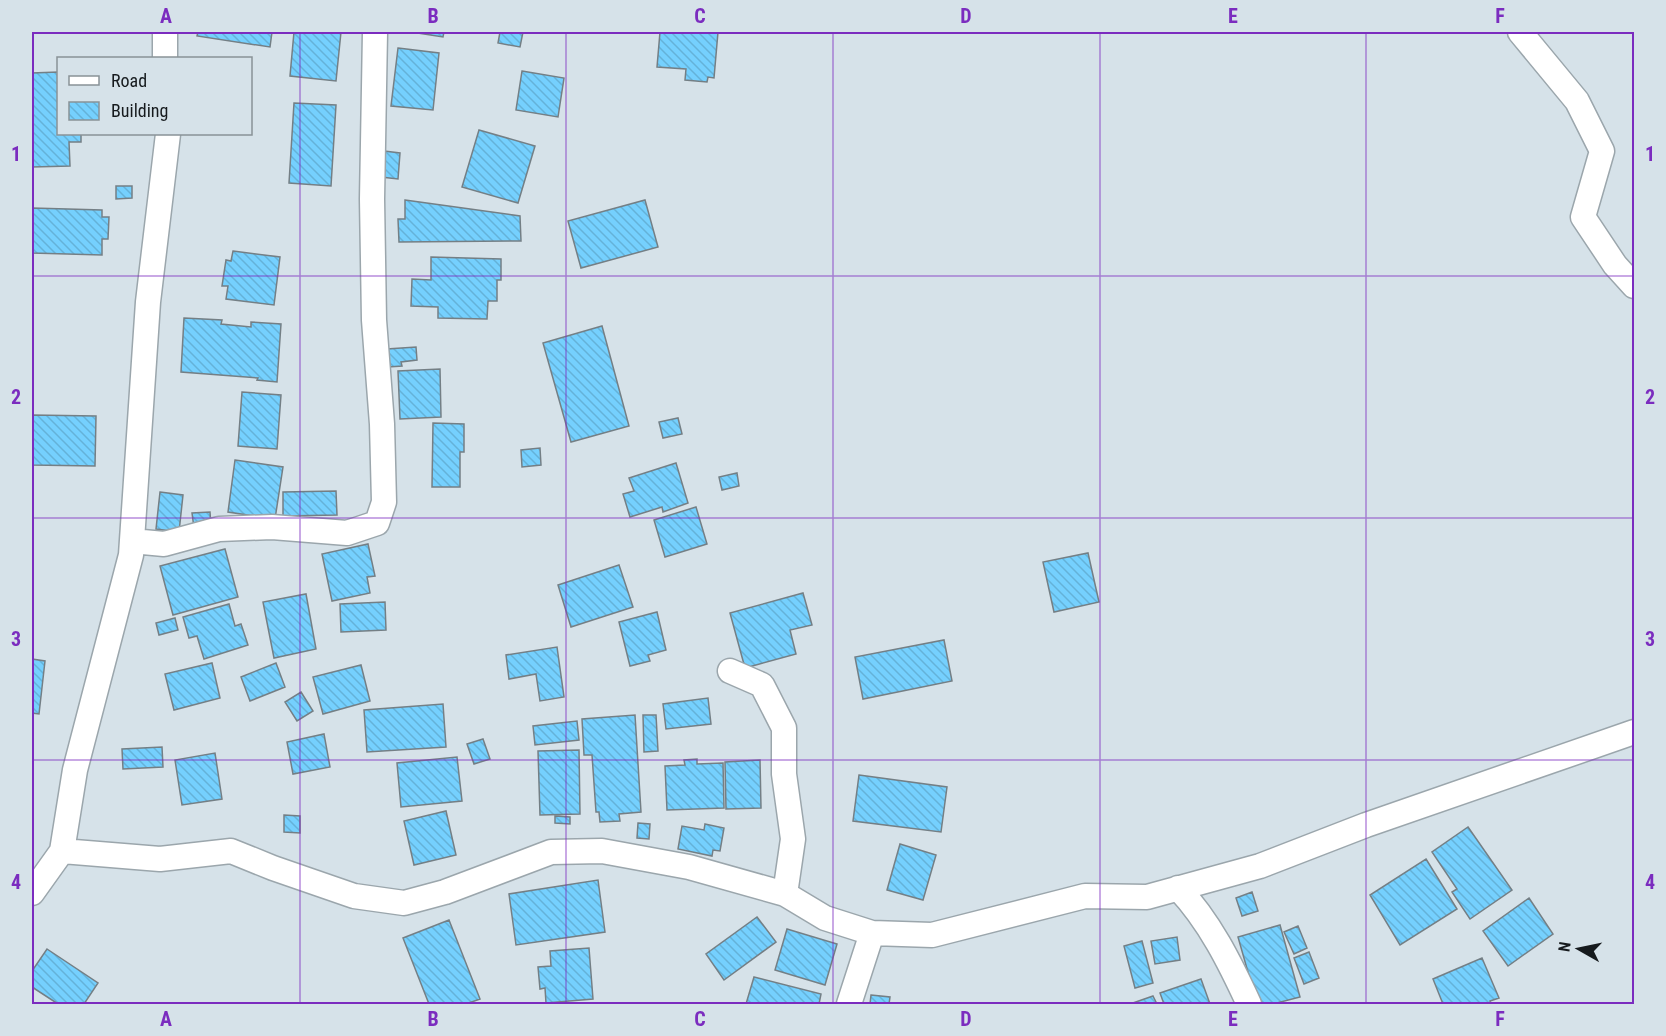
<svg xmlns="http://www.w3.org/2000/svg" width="1666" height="1036" viewBox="0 0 1666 1036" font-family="'Roboto Condensed',sans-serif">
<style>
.building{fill:url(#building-back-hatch);stroke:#747f85;stroke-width:1.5}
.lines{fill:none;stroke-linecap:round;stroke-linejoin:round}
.street-casing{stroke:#9ba6ac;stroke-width:27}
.street{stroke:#fff;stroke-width:24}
.grid{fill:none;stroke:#7b2cbf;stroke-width:1.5;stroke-opacity:0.55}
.neatline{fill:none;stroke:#7b2cbf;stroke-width:2}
.grid-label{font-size:20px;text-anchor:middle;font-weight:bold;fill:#7b2cbf}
</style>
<defs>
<pattern id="building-back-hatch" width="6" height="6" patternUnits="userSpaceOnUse" patternTransform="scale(1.5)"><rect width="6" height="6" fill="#75d0fe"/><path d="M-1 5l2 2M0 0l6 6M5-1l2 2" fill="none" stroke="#64b2d9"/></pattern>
</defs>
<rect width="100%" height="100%" fill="#d6e2e9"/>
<path class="building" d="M198,32H272L270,47L197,36Z
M294,32H341L336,81L290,76Z
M411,32H444L443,37Z
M500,32H523L520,47L498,43Z
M660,32H718L714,78L708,77L707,82L685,80L686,69L657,67Z
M398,48L439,53L433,110L391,106Z
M522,71L564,78L558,117L516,110Z
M58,72V134H81V142H69L70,166L32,167V73Z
M294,103L336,105L331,186L289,183Z
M479,130L535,146L518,203L462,187Z
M384,151L400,153L398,179L381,177Z
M116,186H132V198L116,199Z
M405,200L520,216L521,241L399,242L398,219H405Z
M645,200L658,247L581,268L568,221Z
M32,208L102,210V217H109L108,239H102V255L32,253Z
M233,251L280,257L274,305L226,299L228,286H222L226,260L231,261Z
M431,257L501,259V280H497V301H488L487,319L438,318V307L411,306L412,279L431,280Z
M184,318L222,320L221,324L251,327V322L281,324L277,382L257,380L258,378L181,372Z
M602,326L629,426L571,442L543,343Z
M416,347L417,360L401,362L402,366L388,367L387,349Z
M440,369L441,417L400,419L398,371Z
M242,392L281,395L277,449L238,446Z
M32,415L96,416L95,466L32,465Z
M678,418L682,434L663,438L659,422Z
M433,423L464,424V452H460V487H432Z
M540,448L541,465L522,467L521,450Z
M235,460L283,467L275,519L228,512Z
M676,463L688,503L663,512L662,507L630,517L623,494L634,491L629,478Z
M737,473L739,486L722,490L719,477Z
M336,491L337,515L283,516V492Z
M160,492L183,495L179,532L156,529Z
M696,507L707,544L665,557L654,520Z
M210,512L211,526L194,528L192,513Z
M368,544L375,576L367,577L370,593L332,601L322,554Z
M225,549L238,597L173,615L160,566Z
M1088,553L1099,602L1054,612L1043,562Z
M619,565L633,607L571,627L558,585Z
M803,593L812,625L790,630L796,654L745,668L730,613Z
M306,594L316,649L274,658L263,602Z
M385,602L386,630L341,632L340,604Z
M229,604L235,626L241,624L248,645L204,659L197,636L189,638L183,617Z
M657,612L666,650L648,655L650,661L630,666L619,622Z
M175,618L178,630L159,635L156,623Z
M944,640L952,681L863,699L855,657Z
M557,647L564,697L540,701L536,674L509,679L506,655Z
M32,659L45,661L39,714L32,713Z
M212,663L220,698L174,710L165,674Z
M276,663L285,687L250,701L241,677Z
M361,665L370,701L323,714L313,677Z
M301,692L313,711L297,721L285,702Z
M708,698L711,724L666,729L663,704Z
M443,704L446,747L367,752L364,710Z
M635,715L641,812L619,814L620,821L600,822L599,812H596L592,755H584L582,719Z
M643,715H656L658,751L644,752Z
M577,721L579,740L535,745L533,726Z
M324,734L330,767L293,774L287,742Z
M483,739L490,759L474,764L467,744Z
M162,747L163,767L123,769L122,749Z
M579,750L580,814L540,815L538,751Z
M215,753L222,799L182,805L175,760Z
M457,757L462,801L401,807L397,763Z
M697,759V764L723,763L724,808L667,810L665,766L685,765L684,760Z
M760,760L761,808L726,809L725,762Z
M859,775L947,787L941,832L853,821Z
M446,811L456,855L414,865L404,821Z
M284,815L300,816V833L284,832Z
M555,816L570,817V824L555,823Z
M638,823L650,824L649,839L637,838Z
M705,824L724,828L720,851L713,850L712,856L678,849L682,826L704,830Z
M1468,827L1512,890L1470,919L1452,892L1457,889L1432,852Z
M900,844L936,855L923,900L887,890Z
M1426,859L1457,909L1400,945L1370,895Z
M598,880L605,932L516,945L509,894Z
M1252,892L1258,911L1242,916L1236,898Z
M1529,898L1553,934L1508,966L1483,931Z
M757,917L776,942L724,980L706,954Z
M449,920L480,999L466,1004H429L403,938Z
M1280,925L1300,997L1273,1004H1257L1238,937Z
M1298,926L1307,948L1294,954L1284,932Z
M787,929L837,944L825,985L775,970Z
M1177,937L1180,960L1155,964L1151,941Z
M1142,941L1153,983L1135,988L1124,946Z
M589,948L593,999L546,1003L545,988L540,989L538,967L551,966L550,951Z
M47,949L98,983L84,1004H58L32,987V971Z
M1309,952L1319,978L1304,984L1294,958Z
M1482,958L1499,998L1490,1001L1491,1004H1443L1433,979Z
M754,977L821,994L819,1004H746Z
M1201,979L1210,1004H1164L1160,993Z
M871,995L890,997L889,1004H870Z
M1153,996L1157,1004H1130Z"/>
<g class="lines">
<g class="street-casing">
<path id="street" d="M165,32V58
M1520,32L1577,101L1602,151L1583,217L1615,265L1634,286
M132,541L164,544L219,529L272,527L347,533L377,523L384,502L382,424L374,320L372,199L375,32
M730,671L762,685L784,728V774L793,839L785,894
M62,851L160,859L231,851L273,868L354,896L404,903L445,892L551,852L602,851L689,867L785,894L825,918L872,933L932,935L1085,896L1147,897L1260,866L1366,825L1634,732
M1178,888C1210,922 1230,963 1249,1004
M32,893L62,851L75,770L131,555L148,302L168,134
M849,1004L872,933"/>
</g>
<use href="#street" class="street"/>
</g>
<path class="grid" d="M300,32V1004M566,32V1004M833,32V1004M1100,32V1004M1366,32V1004M32,276H1634M32,518H1634M32,760H1634"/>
<rect width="1666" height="1036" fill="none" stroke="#d6e2e9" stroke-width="66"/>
<rect x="57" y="57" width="195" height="78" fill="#d6e2e9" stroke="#899297" stroke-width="1.5"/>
<rect x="69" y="76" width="30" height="9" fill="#ffffff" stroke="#899297" stroke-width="1.5"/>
<text x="111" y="87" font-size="18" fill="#161a1d">Road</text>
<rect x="69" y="102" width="30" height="18" fill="url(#building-back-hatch)" stroke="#899297" stroke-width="1.5"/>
<text x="111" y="117" font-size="18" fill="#161a1d">Building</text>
<g transform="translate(1579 949) rotate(279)" stroke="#d6e2e9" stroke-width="4.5" paint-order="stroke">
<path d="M0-4.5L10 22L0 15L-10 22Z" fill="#161a1d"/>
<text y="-9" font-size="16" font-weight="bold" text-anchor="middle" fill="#161a1d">N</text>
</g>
<rect x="33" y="33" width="1600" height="970" class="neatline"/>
<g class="grid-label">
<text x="166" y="23">A</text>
<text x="433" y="23">B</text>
<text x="700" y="23">C</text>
<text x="966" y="23">D</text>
<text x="1233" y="23">E</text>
<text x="1500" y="23">F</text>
<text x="16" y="161">1</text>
<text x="1650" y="161">1</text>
<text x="16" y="404">2</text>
<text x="1650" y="404">2</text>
<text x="16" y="646">3</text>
<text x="1650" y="646">3</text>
<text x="16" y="889">4</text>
<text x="1650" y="889">4</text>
<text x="166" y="1026">A</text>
<text x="433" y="1026">B</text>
<text x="700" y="1026">C</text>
<text x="966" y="1026">D</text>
<text x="1233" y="1026">E</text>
<text x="1500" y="1026">F</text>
</g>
</svg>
